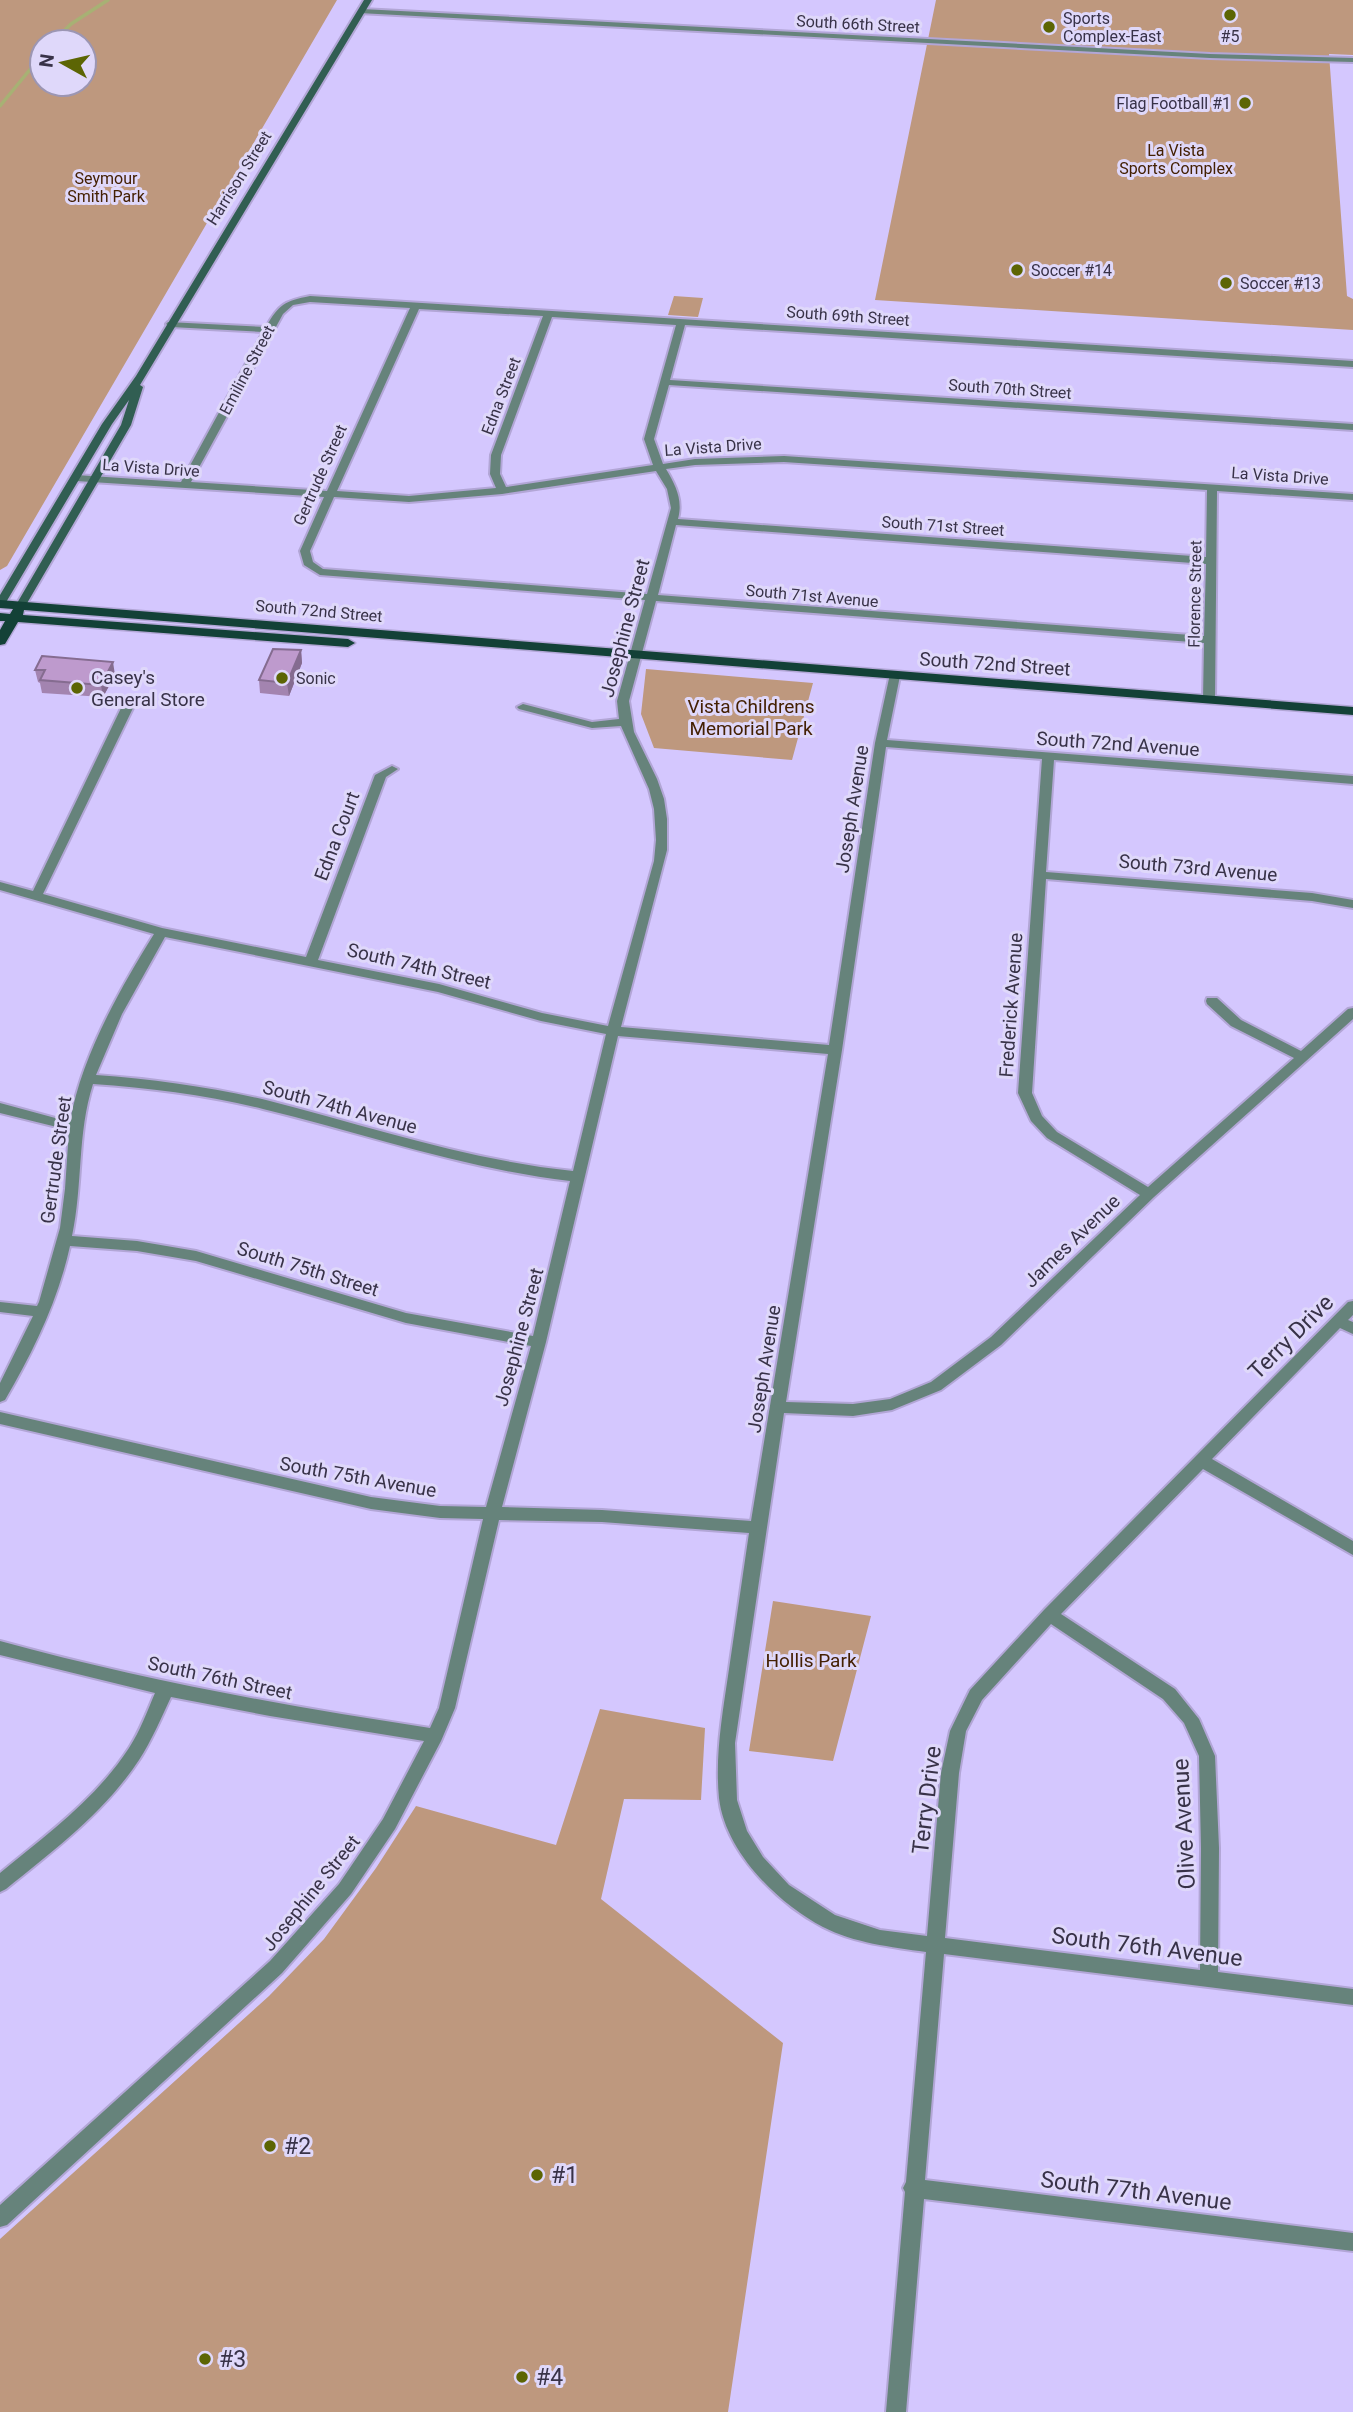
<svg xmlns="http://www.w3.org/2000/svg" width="1353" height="2412" viewBox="0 0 1353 2412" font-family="Roboto,sans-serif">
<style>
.green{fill:#be987e;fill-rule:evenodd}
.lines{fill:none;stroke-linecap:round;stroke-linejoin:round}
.stream{stroke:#a7b174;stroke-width:3.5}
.minor-casing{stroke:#b2a6d6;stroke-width:4}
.tertiary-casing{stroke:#b2a6d6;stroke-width:4}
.secondary-casing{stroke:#b2a6d6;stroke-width:4}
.primary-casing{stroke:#b2a6d6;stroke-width:3}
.minor{fill:#66837b;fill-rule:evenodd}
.tertiary{fill:#66837b;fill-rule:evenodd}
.secondary{fill:#315e52;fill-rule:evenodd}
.primary{fill:#134137;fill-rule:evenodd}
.wall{fill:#a384b0}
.shaded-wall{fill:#856c90}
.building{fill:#be9acd;stroke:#856c90;stroke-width:2}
.poi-dot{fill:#5c6504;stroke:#dfd8fa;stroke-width:2.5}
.labels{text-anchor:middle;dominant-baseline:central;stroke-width:6;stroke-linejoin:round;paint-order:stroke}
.far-poi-label{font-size:16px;fill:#383248;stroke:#dfd8fa;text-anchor:start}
.far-street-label{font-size:16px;fill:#383248;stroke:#dfd8fa}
.far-park-label{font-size:16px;fill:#442003;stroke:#dfd8fa}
.street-label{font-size:19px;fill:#383248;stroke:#dfd8fa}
.poi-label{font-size:19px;fill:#383248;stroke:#dfd8fa;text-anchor:start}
.park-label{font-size:19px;fill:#442003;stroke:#dfd8fa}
.near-street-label{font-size:23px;fill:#383248;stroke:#dfd8fa}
.near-poi-label{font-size:23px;fill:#383248;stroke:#dfd8fa;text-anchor:start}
</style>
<rect width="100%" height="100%" fill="#d4c7fe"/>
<path class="green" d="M0,0H337L7,566L0,570ZM84,42V84H42V42Z
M936,0H1353V55L1329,54L1347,296L1353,299V330L875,300Z
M674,296L703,298L698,317L668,315Z
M646,669L813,683L792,760L654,748L641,714Z
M773,1601L871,1616L833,1761L749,1751Z
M600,1709L705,1728L701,1800L624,1799L601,1899L783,2043L728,2412H0V2239L269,1996L324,1939L376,1868L416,1806L556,1845Z"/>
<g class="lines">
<path class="stream" d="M53,42L71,24L108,0
M0,106L42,55"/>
<g class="minor-casing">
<path id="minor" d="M310,296L1353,361V367L685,325L670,380L1353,424V430L669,385L654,439L663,464L695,459L784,456L1353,494V500L1217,491L1215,700L1209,703L1203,700L1204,643L656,601L629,701L634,732L657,779L664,799L667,819V850L621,1027L829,1045L875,743L890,674H898L900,676L887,740L1353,776V784L1054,760L1046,872L1312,893L1353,900V908L1312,901L1046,879L1032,1093L1042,1116L1057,1132L1148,1187L1294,1058L1231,1026L1207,1004L1206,1001L1207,998H1217L1241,1020L1301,1051L1348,1009L1353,1008V1019L1154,1197L1001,1345L941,1390L892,1410L853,1416L784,1413L735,1743L737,1800L747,1831L763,1857L789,1885L835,1915L880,1930L927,1936L941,1773L950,1731L970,1690L1044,1610L1348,1302L1353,1301V1315L1348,1320L1353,1322V1334L1340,1328L1212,1459L1353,1541V1555L1203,1469L1061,1614L1175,1689L1199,1719L1215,1756L1219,1848L1218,1972L1353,1989V2005L944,1954L925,2180L1353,2233V2251L924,2199L906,2412H886L905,2192L903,2188L906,2182L926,1952C891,1947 854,1943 823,1927C777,1903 725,1851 719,1798C715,1757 722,1716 728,1676C735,1628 742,1581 749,1533L602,1522L499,1520L455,1708L441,1741L395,1829L351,1894L282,1973L7,2225L0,2227V2205L270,1961L339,1884L383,1819L424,1741L270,1716L171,1697C161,1718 152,1740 139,1760C104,1813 54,1850 6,1889L0,1892V1873C46,1835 96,1799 129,1748C140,1731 147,1712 155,1693L0,1655V1641C142,1680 285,1706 430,1728L439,1708L483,1519L440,1518L371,1509L0,1424V1412L371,1497L440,1506L486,1507L531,1346L406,1323L196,1261L137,1251L70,1246C58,1301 33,1352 5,1400L0,1402V1383L33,1316L0,1312V1302L37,1306L39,1302L60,1228L65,1189L69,1130L0,1113V1103L70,1122C81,1057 120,989 154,934L0,890V882L33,891L123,704L129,701L135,704L43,894L162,928L306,957L375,775L392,766L398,769L386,777L318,960L439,984L542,1013L608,1026L654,861L656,840L654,809L649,789L621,726L592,728L519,709L517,707L523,704L592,722L619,719L617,701L645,600L320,575L304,565L300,551L324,497L76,481L71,478L76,475L181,482L263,332L171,327L166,324L168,322L266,327C279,304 285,301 310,296ZM310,302L410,308L327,491L191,482L283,314L293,305ZM419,309L543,316L491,455L490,474L496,488L409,496L337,491ZM552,317L676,325L644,439L653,465L506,487L500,474L501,455ZM784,462L1207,490L1206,557L678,519C683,500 676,486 666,469L695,465ZM656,471L667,489L671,508L647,594L323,569L313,562L310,551L334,497L409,502L502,494ZM676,525L1206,564L1204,636L658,595ZM886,747L1042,759L1018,1093L1031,1121L1047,1138L1140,1195L991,1337L931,1382L890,1399L853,1404L786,1402L842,1050ZM165,937L438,992L541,1021L606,1034L573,1171C467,1160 368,1126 266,1100C210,1087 153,1079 96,1075L122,1014ZM618,1036L828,1054L751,1521L602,1510L502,1507L546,1342ZM93,1084C151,1088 207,1095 263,1109C366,1134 465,1169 570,1181L533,1336L406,1313L196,1251L137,1241L72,1236C83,1185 77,1134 93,1084ZM1051,1624L1163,1699L1184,1723L1199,1756L1201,1848L1200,1970L945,1938L959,1773L966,1731L982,1700Z"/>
</g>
<g class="tertiary-casing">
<path id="tertiary" d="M362,9L1210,54L1353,58V62L1210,58L359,13V9Z"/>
</g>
<g class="secondary-casing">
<path id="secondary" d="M364,0H372L140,385L143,387L131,425L26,605L21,608L16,605L121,425L129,400L112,424L5,604L0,607V595L102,424L136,376Z"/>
</g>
<g class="primary-casing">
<path id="primary" d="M0,600L1353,707V715L24,610L23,615L348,639L355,643L348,647L18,622L5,644L0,645V630L5,621H0V613L10,614L13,609L0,608Z"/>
</g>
<use href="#minor" class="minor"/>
<use href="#tertiary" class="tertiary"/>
<use href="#secondary" class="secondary"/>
<use href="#primary" class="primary"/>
</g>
<path class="wall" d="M301,650L302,663L289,696L260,693L259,680Z
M35,670L115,675L103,697L42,693L40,683L38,682Z"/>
<path class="shaded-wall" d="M301,650L302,663L289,696L287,683Z
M113,662L115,675L103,697L101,685Z"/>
<path class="building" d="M273,649L301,650L287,683L259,680Z
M42,656L113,662L101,685L40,680L45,670H35Z"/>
<g class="poi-dot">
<circle cx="1230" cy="15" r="7"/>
<circle cx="1049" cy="27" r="7"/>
<circle cx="1245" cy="103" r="7"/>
<circle cx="1017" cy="270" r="7"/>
<circle cx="1226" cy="283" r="7"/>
<circle cx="282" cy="678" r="7"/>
<circle cx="77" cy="688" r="7"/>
<circle cx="270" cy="2146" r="7"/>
<circle cx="537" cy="2175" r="7"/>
<circle cx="205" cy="2359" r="7"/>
<circle cx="522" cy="2377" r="7"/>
</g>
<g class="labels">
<g class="far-poi-label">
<text x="1063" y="18">Sports<tspan x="1063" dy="18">Complex-East</tspan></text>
<text x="1230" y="36" text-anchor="middle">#5</text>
<text x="1231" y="103" text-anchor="end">Flag Football #1</text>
<text x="1031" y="270">Soccer #14</text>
<text x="1240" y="283">Soccer #13</text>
<text x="296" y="678">Sonic</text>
</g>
<g class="far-street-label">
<text transform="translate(858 24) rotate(3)">South 66th Street</text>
<text transform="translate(239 178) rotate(-58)">Harrison Street</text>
<text transform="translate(848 316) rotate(4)">South 69th Street</text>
<text transform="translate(247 370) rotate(-62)">Emiline Street</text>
<text transform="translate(1010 389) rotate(4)">South 70th Street</text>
<text transform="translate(501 396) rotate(-69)">Edna Street</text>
<text transform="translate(713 447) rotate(-4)">La Vista Drive</text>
<text transform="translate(151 468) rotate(4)">La Vista Drive</text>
<text transform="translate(320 475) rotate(-66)">Gertrude Street</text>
<text transform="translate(1280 476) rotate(4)">La Vista Drive</text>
<text transform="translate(943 526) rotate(4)">South 71st Street</text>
<text transform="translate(1195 594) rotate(-89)">Florence Street</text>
<text transform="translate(812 596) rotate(5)">South 71st Avenue</text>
<text transform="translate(319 611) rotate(5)">South 72nd Street</text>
</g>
<g class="far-park-label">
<text x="1176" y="150">La Vista<tspan x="1176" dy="18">Sports Complex</tspan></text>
<text x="106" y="178">Seymour<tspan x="106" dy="18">Smith Park</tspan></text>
</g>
<g class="street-label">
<text transform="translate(625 628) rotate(-75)">Josephine Street</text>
<text transform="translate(995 664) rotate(4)">South 72nd Street</text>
<text transform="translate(1118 744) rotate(4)">South 72nd Avenue</text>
<text transform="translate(852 809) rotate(-81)">Joseph Avenue</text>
<text transform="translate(337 836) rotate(-69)">Edna Court</text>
<text transform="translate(1198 868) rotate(5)">South 73rd Avenue</text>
<text transform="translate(419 966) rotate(13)">South 74th Street</text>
<text transform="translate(1011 1005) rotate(-86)">Frederick Avenue</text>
<text transform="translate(340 1107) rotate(15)">South 74th Avenue</text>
<text transform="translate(56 1160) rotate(-82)">Gertrude Street</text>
<text transform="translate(1072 1241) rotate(-44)">James Avenue</text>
<text transform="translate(308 1269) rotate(17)">South 75th Street</text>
<text transform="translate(519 1337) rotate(-75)">Josephine Street</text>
<text transform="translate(764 1369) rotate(-81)">Joseph Avenue</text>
<text transform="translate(358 1477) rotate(10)">South 75th Avenue</text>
<text transform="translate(220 1678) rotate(12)">South 76th Street</text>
<text transform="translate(311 1893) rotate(-51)">Josephine Street</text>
</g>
<g class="poi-label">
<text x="91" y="677">Casey's<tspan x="91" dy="22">General Store</tspan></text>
</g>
<g class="park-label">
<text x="751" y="706">Vista Childrens<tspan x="751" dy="22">Memorial Park</tspan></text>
<text x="811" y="1660">Hollis Park</text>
</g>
<g class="near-street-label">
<text transform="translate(1291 1337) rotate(-45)">Terry Drive</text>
<text transform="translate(927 1800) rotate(-83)">Terry Drive</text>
<text transform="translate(1184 1824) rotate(-93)">Olive Avenue</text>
<text transform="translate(1147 1947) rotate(7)">South 76th Avenue</text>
<text transform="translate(1136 2191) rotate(7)">South 77th Avenue</text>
</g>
<g class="near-poi-label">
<text x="284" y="2146">#2</text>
<text x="551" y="2175">#1</text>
<text x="219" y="2359">#3</text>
<text x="536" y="2377">#4</text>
</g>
</g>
<g transform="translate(63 63) rotate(278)"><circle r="33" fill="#dfd8fa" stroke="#9c96b3" stroke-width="2"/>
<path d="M0-5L12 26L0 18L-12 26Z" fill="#5c6504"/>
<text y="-10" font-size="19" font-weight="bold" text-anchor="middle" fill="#383248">N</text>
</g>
</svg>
